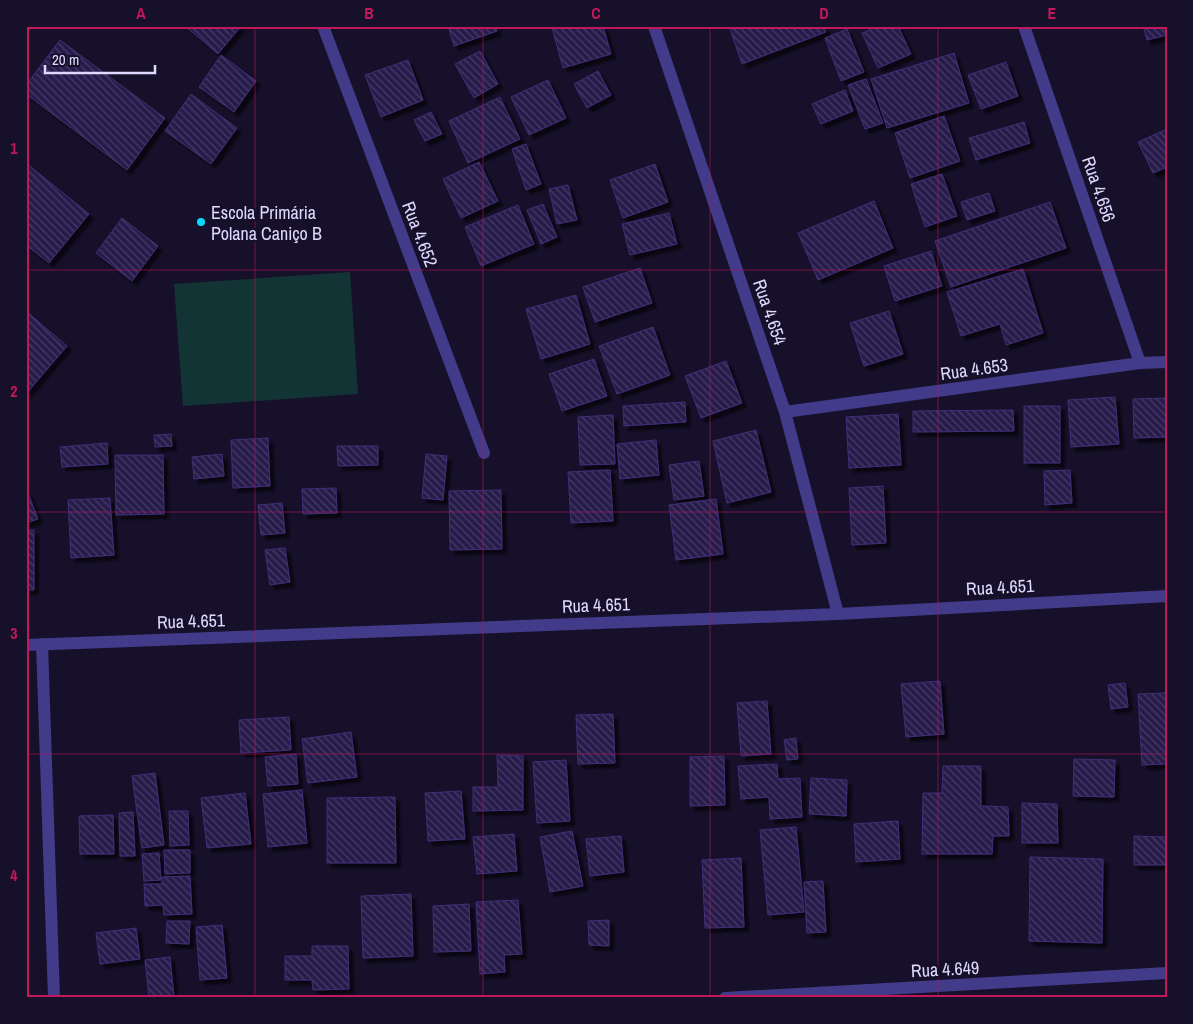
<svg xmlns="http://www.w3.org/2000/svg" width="1193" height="1024" viewBox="0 0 1193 1024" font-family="'Archivo Narrow',sans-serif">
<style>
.pitch{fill:#133434}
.building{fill:url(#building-back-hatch);stroke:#402e77;filter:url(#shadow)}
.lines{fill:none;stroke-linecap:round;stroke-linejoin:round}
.minor{stroke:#423b89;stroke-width:12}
.grid{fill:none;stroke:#c2185b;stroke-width:1;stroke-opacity:0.55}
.poi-dot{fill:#05d9ff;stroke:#16102a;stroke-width:2}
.labels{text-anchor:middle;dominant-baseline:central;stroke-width:5;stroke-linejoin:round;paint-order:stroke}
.street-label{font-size:18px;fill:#e0d9ff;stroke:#16102a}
.poi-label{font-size:18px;fill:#e0d9ff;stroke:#16102a;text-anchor:start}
.neatline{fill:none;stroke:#c2185b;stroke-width:2}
.grid-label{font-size:16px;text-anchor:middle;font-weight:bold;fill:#c2185b}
</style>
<defs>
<pattern id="building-back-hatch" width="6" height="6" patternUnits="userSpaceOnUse" patternTransform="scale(1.25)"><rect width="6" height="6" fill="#281c4b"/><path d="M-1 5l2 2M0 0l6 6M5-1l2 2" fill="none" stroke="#473c66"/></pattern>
<filter id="shadow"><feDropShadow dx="4.5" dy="4.5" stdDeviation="1" flood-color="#0009"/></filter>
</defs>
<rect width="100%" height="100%" fill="#16102a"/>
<path class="pitch" d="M350,272L358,394L183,406L174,284Z"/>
<path class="building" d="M185,26H241L218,54Z
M448,26H495L497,31L454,46Z
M558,26H603L611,54L563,68L552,28Z
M729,26H823L826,32L742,64Z
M878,26H898L911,54L878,68L862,33Z
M1143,26H1167V35L1147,40Z
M847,29L864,72L841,81L825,38Z
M60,40L165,118L127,170L26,94V85Z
M480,51L498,84L474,98L455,64Z
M954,53L969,103L887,128L871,79Z
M221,55L256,81L234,112L199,87Z
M408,60L423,100L381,117L365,75Z
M1006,62L1018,96L981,109L968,75Z
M598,71L611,95L587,108L574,84Z
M866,79L883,123L865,129L848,85Z
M548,80L566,118L529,135L511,97Z
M845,90L853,111L821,124L812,104Z
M191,94L237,128L211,164L165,131Z
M500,97L520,139L468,163L449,121Z
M431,112L442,134L425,141L414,120Z
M944,116L960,161L910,178L895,133Z
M1024,122L1030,143L976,160L969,138Z
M1167,129V167L1153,173L1138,142Z
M526,144L541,184L526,190L512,149Z
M479,162L498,201L461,218L443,179Z
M26,163L89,214L49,263L26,245Z
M655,164L668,202L623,218L610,180Z
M942,174L957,216L925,227L911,184Z
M568,185L577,220L557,224L549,189Z
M989,193L995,211L967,220L961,202Z
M874,201L893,248L818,280L798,233Z
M1050,202L1066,248L951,287L935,241Z
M543,204L557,237L541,244L527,210Z
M518,205L534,244L481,266L465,227Z
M669,213L677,244L630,255L622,224Z
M122,218L158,246L132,281L96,253Z
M931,251L942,286L895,301L884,266Z
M640,268L652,303L595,322L583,287Z
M1023,269L1043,333L1006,345L1000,324L961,336L947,292Z
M576,295L590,344L541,359L526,309Z
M26,311L67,346L26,394Z
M889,311L903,354L864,366L850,323Z
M653,327L670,375L617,394L599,346Z
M594,359L607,396L562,411L549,374Z
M726,361L742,403L701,418L685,376Z
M1115,397L1119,444L1071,447L1068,400Z
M1167,398V437L1134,438L1133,399Z
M685,402L686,422L624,426L623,406Z
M1024,406H1060V463H1024Z
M1013,410L1014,431L913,432V411Z
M898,414L901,465L849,468L846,417Z
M613,415L615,464L580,465L578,417Z
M756,430L771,492L727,503L713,441Z
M171,434L172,446L155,447L154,435Z
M268,438L270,486L233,488L231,440Z
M656,440L659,475L620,479L617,444Z
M107,443L108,464L62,467L60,447Z
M337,446H378V465L338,466Z
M222,454L224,476L194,479L192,457Z
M426,454L447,456L443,500L422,498Z
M115,455H163L164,514L116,515Z
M699,461L704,496L674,500L669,465Z
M610,470L613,521L571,523L568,472Z
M1070,470L1072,503L1045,505L1044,471Z
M883,486L886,543L852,545L849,488Z
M336,488L337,513L303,514L302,489Z
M501,490L502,549L450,550L449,491Z
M28,493L38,519L26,523V494Z
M110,498L114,555L71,558L68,500Z
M716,499L723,554L676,560L669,505Z
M282,503L285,533L261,535L258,505Z
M26,530H34V590H26Z
M285,548L290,582L270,585L265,550Z
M940,681L944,734L906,737L901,684Z
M1125,683L1128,707L1111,709L1108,685Z
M1167,693V764L1142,765L1138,694Z
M767,701L771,754L741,756L737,703Z
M613,714L615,763L578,764L576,715Z
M289,717L291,750L241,753L239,720Z
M351,732L357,777L308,783L302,739Z
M796,738L798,759L787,760L784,740Z
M296,754L298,784L268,786L265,757Z
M497,755L523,756V810L473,811V787H498Z
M724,756L725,805L690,806V757Z
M1074,759L1115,760L1114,797L1073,796Z
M566,760L570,821L537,823L533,762Z
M777,764L778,779L800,778L802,817L770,819L769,797L741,799L738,766Z
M943,766H981V806L1008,807L1009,836H993L992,854H922L923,793H942Z
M155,773L164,845L142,848L132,776Z
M811,778L847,780L846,816L809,814Z
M302,790L307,843L268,847L263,794Z
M461,791L465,839L428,841L425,793Z
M245,793L251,844L207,848L201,798Z
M395,797L396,863H327V798Z
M1022,803L1057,804L1058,843H1022Z
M169,811H188L189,845L170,846Z
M133,812L135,856H120L119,813Z
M113,815L114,854H80L79,816Z
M898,821L900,859L856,862L854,824Z
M796,827L804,912L768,915L760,830Z
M572,831L583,886L550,892L540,837Z
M514,834L517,871L477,874L473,837Z
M621,836L624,872L590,876L586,839Z
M1134,836L1167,837V865H1134Z
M164,850H190V873L165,874Z
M159,853L161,880L144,881L142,854Z
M1030,857L1103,859L1102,943L1029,941Z
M741,858L744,927L705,928L702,860Z
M190,876L192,914L164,915L163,905L145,906L144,884H162V877Z
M823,881L826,932L807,933L804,882Z
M411,894L413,956L363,958L361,896Z
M518,900L522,954L504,955L505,972L480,974L476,902Z
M469,904L471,951L434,952L433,906Z
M609,920V946L589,945L588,921Z
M167,921H190L189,944L166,943Z
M222,925L227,978L200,980L196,927Z
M136,928L140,959L100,964L96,933Z
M312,946H348L349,989L313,990L312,980H285V956H312Z
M170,957L174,997L149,998L145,960Z"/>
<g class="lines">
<path class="minor" d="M323,26L484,453
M654,26L785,412L838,614
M1024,26L1140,363
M785,412L1140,363L1167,362
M42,644L54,998
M26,645L838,614L1167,596
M725,998L1167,973"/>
</g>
<path class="grid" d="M255,26V998M483,26V998M710,26V998M938,26V998M26,270H1167M26,512H1167M26,754H1167"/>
<circle class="poi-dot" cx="201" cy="222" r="5"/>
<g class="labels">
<g class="street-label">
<text transform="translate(1099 189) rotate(71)">Rua 4.656</text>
<text transform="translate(420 234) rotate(69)">Rua 4.652</text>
<text transform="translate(770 312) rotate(71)">Rua 4.654</text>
<text transform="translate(974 369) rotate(-8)">Rua 4.653</text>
<text transform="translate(1000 587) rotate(-3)">Rua 4.651</text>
<text transform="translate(596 605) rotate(-2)">Rua 4.651</text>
<text transform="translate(191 621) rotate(-2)">Rua 4.651</text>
<text transform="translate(945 969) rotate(-3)">Rua 4.649</text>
</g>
<g class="poi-label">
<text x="211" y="212">Escola Primária<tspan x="211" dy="21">Polana Caniço B</tspan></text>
</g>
</g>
<rect width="1193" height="1024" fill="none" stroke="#16102a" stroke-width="55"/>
<path d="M45 65v8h110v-8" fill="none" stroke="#e0d9ff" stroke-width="2.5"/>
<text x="52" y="65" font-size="15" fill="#e0d9ff" stroke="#16102a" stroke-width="4" paint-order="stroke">20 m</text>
<rect x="28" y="28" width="1138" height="968" class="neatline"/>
<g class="grid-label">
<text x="141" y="19">A</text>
<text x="369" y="19">B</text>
<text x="596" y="19">C</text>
<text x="824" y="19">D</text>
<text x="1052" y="19">E</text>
<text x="14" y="154">1</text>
<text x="14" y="397">2</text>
<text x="14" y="639">3</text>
<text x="14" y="881">4</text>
</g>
</svg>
